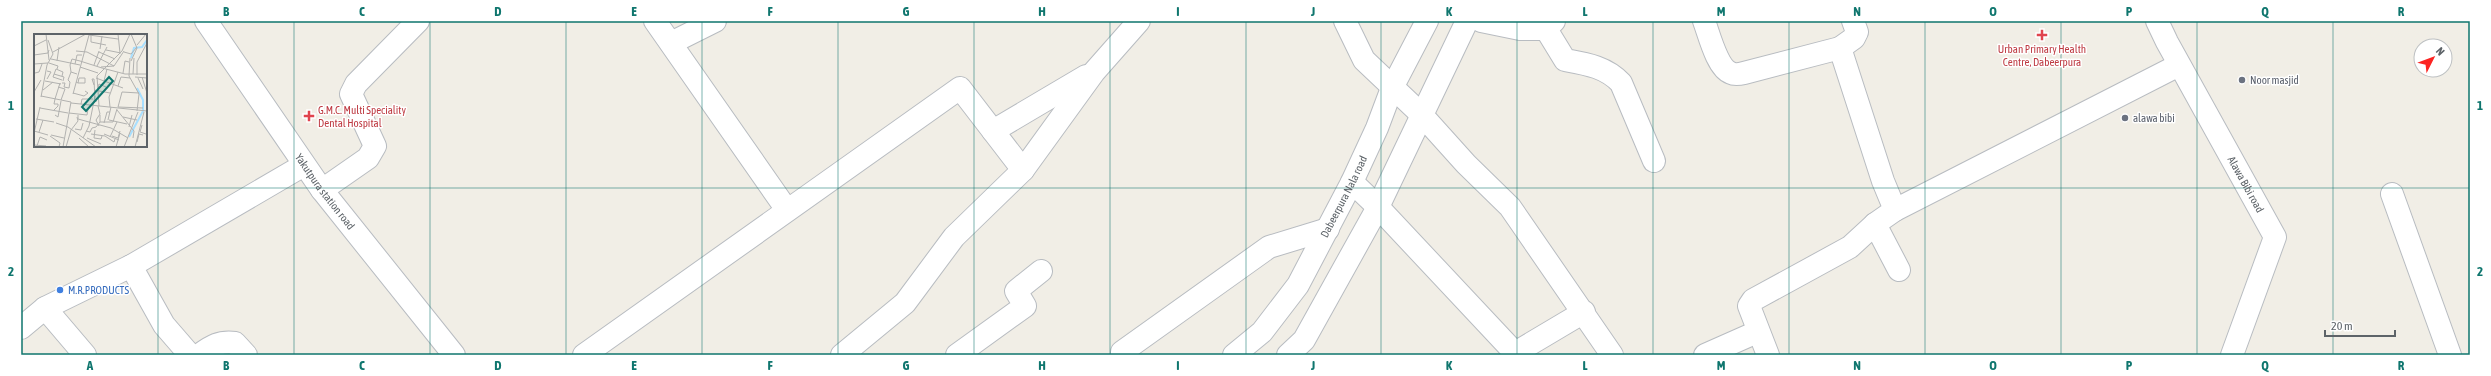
<svg xmlns="http://www.w3.org/2000/svg" width="2491" height="376" viewBox="0 0 2491 376" font-family="'Asap Condensed',sans-serif">
<style>
.lines{fill:none;stroke-linecap:round;stroke-linejoin:round}
.minor-casing{stroke:#b8bcc1;stroke-width:24}
.tertiary-casing{stroke:#b8bcc1;stroke-width:24}
.minor{stroke:#fff;stroke-width:22}
.tertiary{stroke:#fff;stroke-width:22}
.grid{fill:none;stroke:#0f766e;stroke-width:1;stroke-opacity:0.55}
.health-dot{fill:#e0444e;stroke:#fff;stroke-width:1.5}
.worship-dot{fill:#6b7280;stroke:#fff;stroke-width:1.5}
.shop-dot{fill:#3f7fe0;stroke:#fff;stroke-width:1.5}
.labels{text-anchor:middle;dominant-baseline:central;stroke-width:3;stroke-linejoin:round;paint-order:stroke}
.health-label{font-size:11px;fill:#be3a42;stroke:#fff}
.worship-label{font-size:11px;fill:#5b616d;stroke:#fff;text-anchor:start}
.street-label{font-size:11px;fill:#5d6368;stroke:#fff}
.shop-label{font-size:11px;fill:#366cbe;stroke:#fff;text-anchor:start}
.inset-river{fill:none;stroke:#a8dfff;stroke-width:2}
.inset-road{fill:none;stroke:#b2b2b0;stroke-width:1}
.view{fill:#0f766e;fill-opacity:0.15;stroke:#0f766e;stroke-width:2}
.inset-edge{fill:none;stroke:#5d6368;stroke-width:2}
.neatline{fill:none;stroke:#0f766e;stroke-width:1.5}
.grid-label{font-size:13px;text-anchor:middle;font-weight:bold;fill:#0f766e}
</style>
<rect width="100%" height="100%" fill="#f1eee6"/>
<g class="lines">
<g class="minor-casing">
<g id="minor">
<path d="M655,21L787,210"/>
<path d="M1345,21L1364,60L1421,114L1466,164L1510,207L1612,355"/>
<path d="M1481,21L1520,29H1546L1554,21"/>
<path d="M1704,21C1709,34 1717,68 1731,73C1735,75 1740,74 1744,73L1840,48"/>
<path id="s1" d="M2157,21L2167,42L2275,237L2232,355"/>
<path d="M1546,29L1565,60C1587,64 1606,67 1621,83L1654,161"/>
<path d="M671,43L715,21"/>
<path d="M993,131L1086,76"/>
<path d="M1352,182L1378,207L1515,353L1584,312"/>
<path d="M322,190L368,158L375,146L351,94L356,84L418,21"/>
<path d="M2392,194L2450,355"/>
<path d="M1895,210L2179,65"/>
<path d="M1875,224L1899,270"/>
<path d="M131,266L164,325L190,355"/>
<path d="M45,308L85,355"/>
<path d="M21,328L45,308L131,266L304,165"/>
<path d="M199,355C212,346 219,341 235,343L246,355"/>
<path d="M584,355L960,88L1023,170"/>
<path d="M842,355L905,303L954,237L1023,170L1094,72L1139,21"/>
<path d="M957,355L1025,306L1016,291L1041,271"/>
<path d="M1122,355V352L1269,247L1328,229"/>
<path d="M1705,355L1757,332"/>
<path d="M1768,355L1749,306L1753,300L1850,247L1875,224L1895,210L1883,181L1840,48L1854,38L1857,32L1853,21"/>
</g>
</g>
<g class="tertiary-casing">
<g id="tertiary">
<path id="s2" d="M206,21L322,190L454,355"/>
<path id="s3" d="M1234,355L1262,332L1298,285L1352,182L1377,128L1392,88L1427,21"/>
<path d="M1288,355L1304,340L1378,207L1467,21"/>
</g>
</g>
<use href="#minor" class="minor"/>
<use href="#tertiary" class="tertiary"/>
</g>
<path class="grid" d="M158,21V355M294,21V355M430,21V355M566,21V355M702,21V355M838,21V355M974,21V355M1110,21V355M1246,21V355M1381,21V355M1517,21V355M1653,21V355M1789,21V355M1925,21V355M2061,21V355M2197,21V355M2333,21V355M21,188H2470"/>
<g class="health-dot">
<path d="M2040 29h4v4h4v4h-4v4h-4v-4h-4v-4h4z"/>
<path d="M307 110h4v4h4v4h-4v4h-4v-4h-4v-4h4z"/>
</g>
<g class="worship-dot">
<circle cx="2242" cy="80" r="4"/>
<circle cx="2125" cy="118" r="4"/>
</g>
<circle class="shop-dot" cx="60" cy="290" r="4"/>
<g class="labels">
<g class="health-label">
<text x="2042" y="49">Urban Primary Health<tspan x="2042" dy="13">Centre, Dabeerpura</tspan></text>
<text x="318" y="110" text-anchor="start">G.M.C. Multi Speciality<tspan x="318" dy="13">Dental Hospital</tspan></text>
</g>
<g class="worship-label">
<text x="2250" y="80">Noor masjid</text>
<text x="2133" y="118">alawa bibi</text>
</g>
<g class="street-label">
<text stroke="none"><textPath href="#s1" startOffset="186">Alawa Bibi road</textPath></text>
<text stroke="none"><textPath href="#s2" startOffset="208">Yakutpura station road</textPath></text>
<text stroke="none"><textPath href="#s3" startOffset="195">Dabeerpura Nala road</textPath></text>
</g>
<g class="shop-label">
<text x="68" y="290">M.R.PRODUCTS</text>
</g>
</g>
<g transform="translate(34 34)">
<rect width="113" height="113" fill="#f1eee6"/>
<path class="inset-river" d="M97,24L100,14L108,13L113,6M95,103L109,77V66L103,54"/>
<path class="inset-road" d="M12,0L15,26M84,0L86,19M55,1L84,5M57,1V8L72,11M103,11L112,0M0,12L12,6M66,15L68,2M72,16L87,19M42,17L53,18L80,32L90,17M19,18L52,0M65,18L81,25M90,18L97,20L103,13M0,21L14,19L15,16M96,24L95,42L105,60L103,77M17,25L46,31M23,27L25,13M46,27L68,34M97,27L103,14L97,0M15,29L24,32L23,35M0,30L14,29M41,30L43,21H48M60,31L65,17M63,32L73,13M46,33L64,39M67,33L80,32M68,34L91,40H113M13,37L17,38L13,45M1,39L5,38L8,30M89,39L91,27L95,28M20,40L30,43L29,47M43,40L37,38L36,31L38,25L46,27M99,40L100,24M103,41V28L113,9M101,43L113,44M108,43L113,59M62,44L89,54M104,44L109,55M28,46L19,43L22,35L29,38L28,42M11,47L27,50M70,47L73,35M42,48L44,49H51V44H45L44,49M28,49H31L30,53L35,54L36,48L34,46L37,38M60,51L58,45H60L61,67H63M84,52L87,43L96,44M24,53L31,55L27,66M64,55L65,50L72,53M9,56L19,48M60,56L76,59M0,58L7,46M39,59L50,62L54,59L51,57M39,60L55,1M7,62L37,68L29,113M7,63L13,31L19,20L14,6M37,69L113,77M47,70L48,65H59M64,72L66,80L62,86L65,92M65,72L63,42L88,17L96,0M76,73L75,63L84,38M84,73L88,58L105,59M84,73L109,74M6,74L34,79M20,76L24,72V70H20L21,65L26,49M83,76L100,97L99,104M35,79L53,81L54,75M21,81L24,83L27,67M44,81V85L77,94L94,104M89,83L103,86M2,85L20,88M74,86L77,73M75,86L93,90M66,88H79L83,75M22,89L34,93L62,113M70,89L73,78H76M108,91L106,98L112,100M95,93L98,81M41,95L47,96L49,89M61,96L60,104L67,105L68,102M0,97L14,101M52,97L56,98L58,94L62,93L66,88V81M5,98L9,86M0,99L6,73M57,100L71,102L80,108L81,105M70,100L85,106M17,101L30,104M16,102L26,109L25,113M78,102L84,104L86,97M76,103L83,88M45,104L55,113M49,104L55,92L61,62M53,104L67,110M103,108L105,100L109,101M0,111L12,112M3,112L6,103L13,106M32,113L37,96L44,87L43,83M82,113L86,99M90,113L104,78M101,113L110,78"/>
<path class="view" d="M75,43L79,47L52,77L48,73Z"/>
<rect width="113" height="113" class="inset-edge"/>
</g>
<rect width="2491" height="376" fill="none" stroke="#ffffff" stroke-width="44"/>
<g transform="translate(2433 58) rotate(48)"><circle r="19" fill="#ffffff" stroke="#bec1c3"/>
<path d="M0-3L7 15L0 10L-7 15Z" fill="#fc2422"/>
<text y="-6" font-size="11" font-weight="bold" text-anchor="middle" fill="#5d6368">N</text>
</g>
<path d="M2325 330v6h70v-6" fill="none" stroke="#5d6368" stroke-width="2"/>
<text x="2331" y="330" font-size="12" fill="#5d6368" stroke="#ffffff" stroke-width="3" paint-order="stroke">20 m</text>
<rect x="22" y="22" width="2447" height="332" class="neatline"/>
<g class="grid-label">
<text x="90" y="16">A</text>
<text x="226" y="16">B</text>
<text x="362" y="16">C</text>
<text x="498" y="16">D</text>
<text x="634" y="16">E</text>
<text x="770" y="16">F</text>
<text x="906" y="16">G</text>
<text x="1042" y="16">H</text>
<text x="1178" y="16">I</text>
<text x="1313" y="16">J</text>
<text x="1449" y="16">K</text>
<text x="1585" y="16">L</text>
<text x="1721" y="16">M</text>
<text x="1857" y="16">N</text>
<text x="1993" y="16">O</text>
<text x="2129" y="16">P</text>
<text x="2265" y="16">Q</text>
<text x="2401" y="16">R</text>
<text x="11" y="110">1</text>
<text x="2480" y="110">1</text>
<text x="11" y="276">2</text>
<text x="2480" y="276">2</text>
<text x="90" y="370">A</text>
<text x="226" y="370">B</text>
<text x="362" y="370">C</text>
<text x="498" y="370">D</text>
<text x="634" y="370">E</text>
<text x="770" y="370">F</text>
<text x="906" y="370">G</text>
<text x="1042" y="370">H</text>
<text x="1178" y="370">I</text>
<text x="1313" y="370">J</text>
<text x="1449" y="370">K</text>
<text x="1585" y="370">L</text>
<text x="1721" y="370">M</text>
<text x="1857" y="370">N</text>
<text x="1993" y="370">O</text>
<text x="2129" y="370">P</text>
<text x="2265" y="370">Q</text>
<text x="2401" y="370">R</text>
</g>
</svg>
